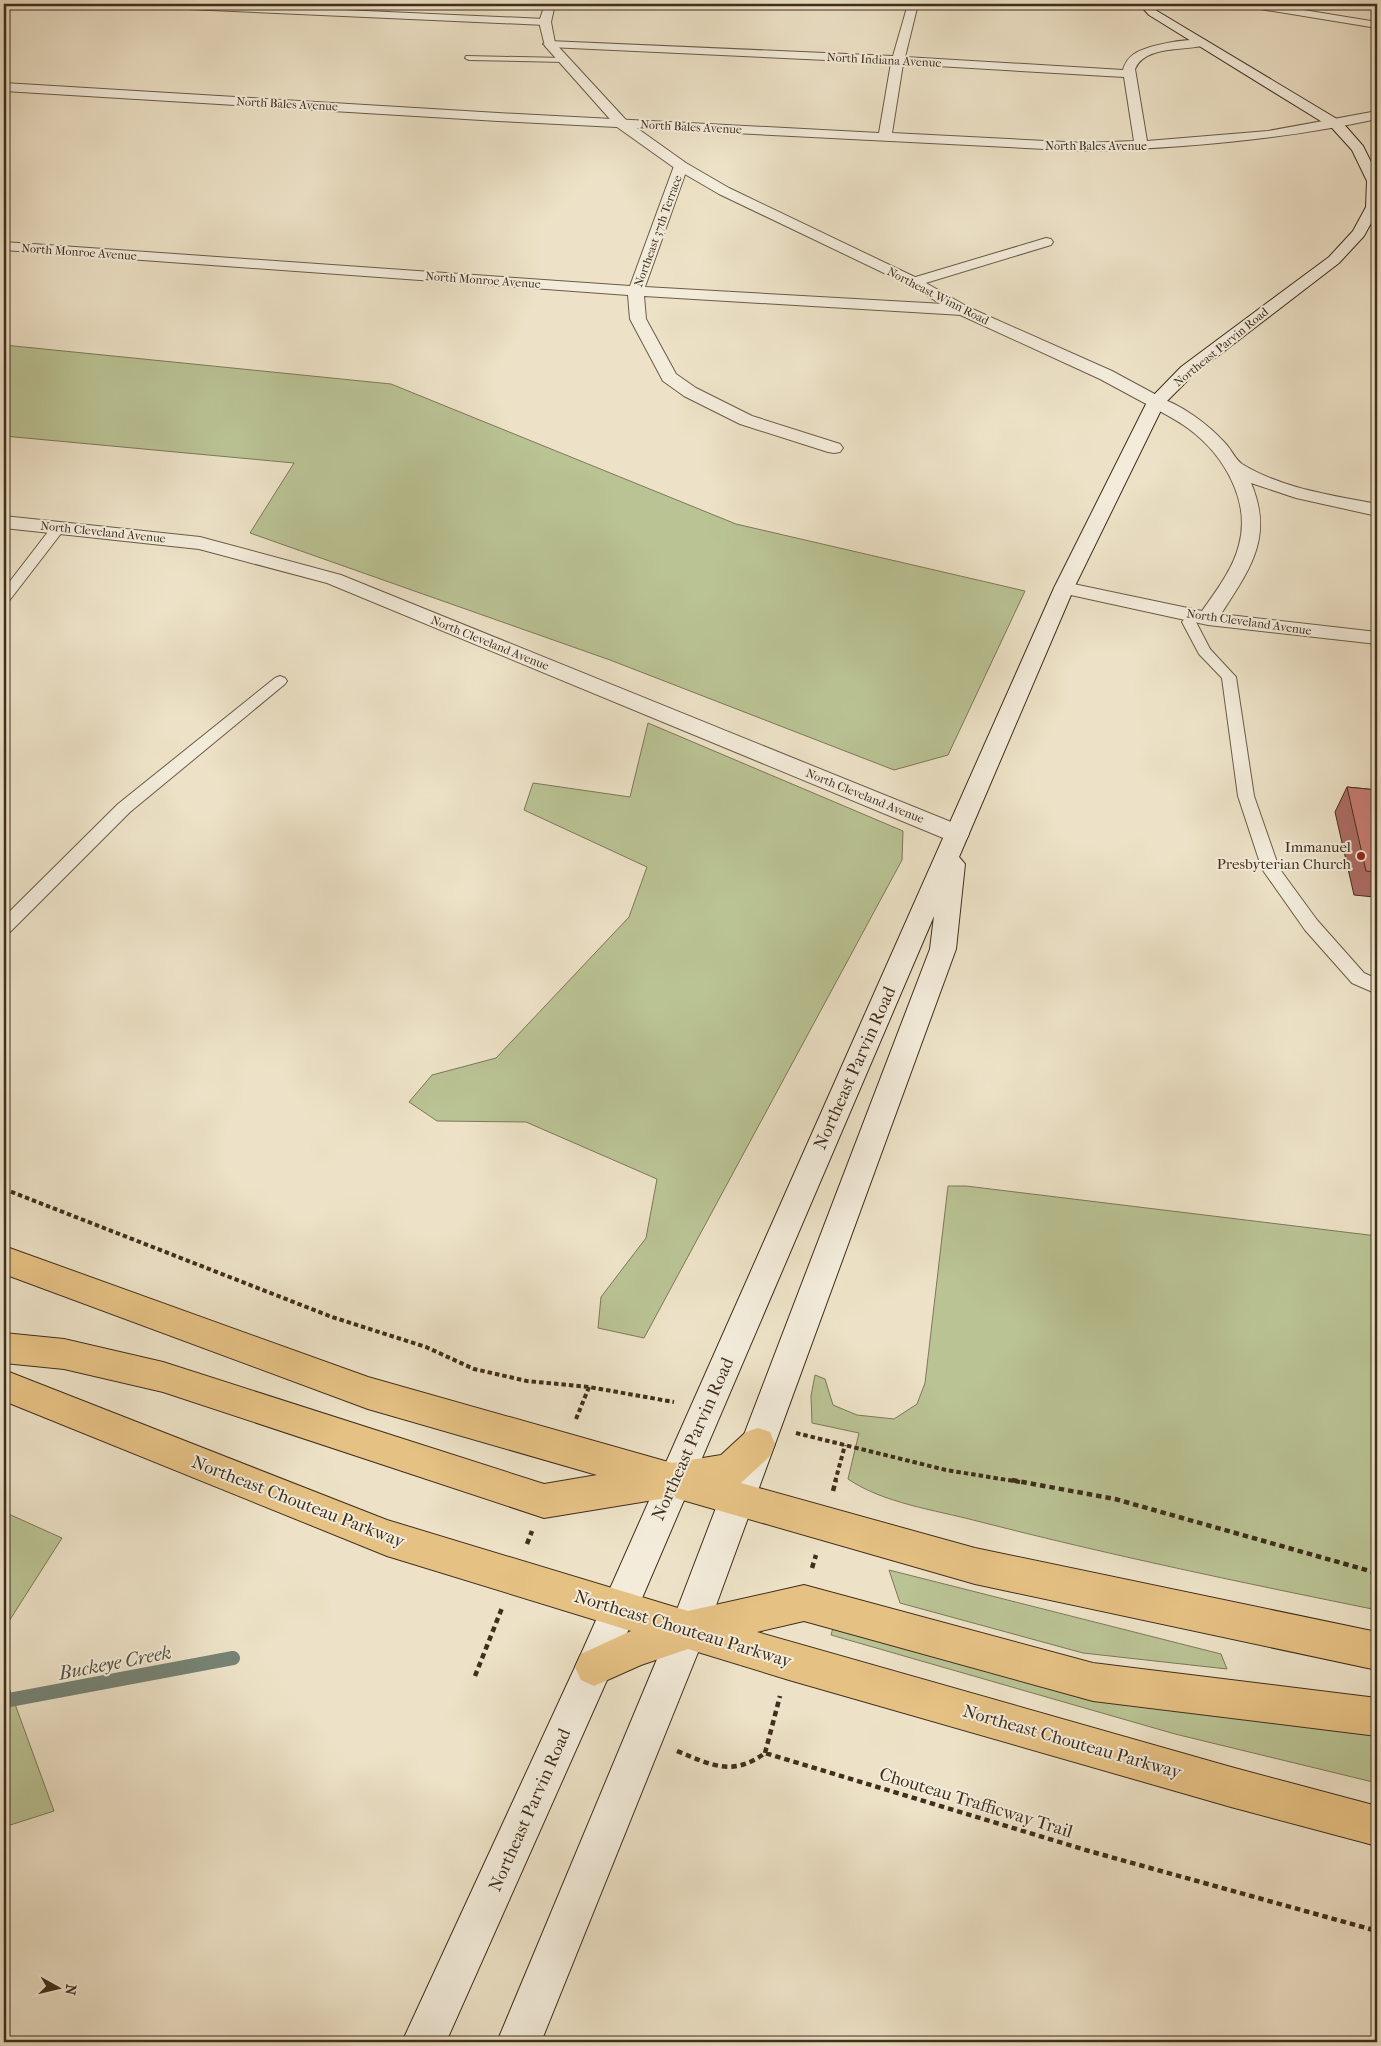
<svg xmlns="http://www.w3.org/2000/svg" width="1381" height="2046" viewBox="0 0 1381 2046" font-family="'IM FELL French Canon',serif">
<style>
.green{fill:#bac394;stroke:#7d7858}
.lines{fill:none;stroke-linecap:round;stroke-linejoin:round}
.stream{stroke:#768475;stroke-width:14}
.service-casing{stroke:#6b5b47;stroke-width:2}
.minor-casing{stroke:#6b5b47;stroke-width:2}
.tertiary-casing{stroke:#6b5b47;stroke-width:2}
.secondary-casing{stroke:#402e1c;stroke-width:2}
.primary-casing{stroke:#402e1c;stroke-width:2}
.path-far1{stroke:#402e1c;stroke-width:4;stroke-dasharray:4.5 3;stroke-linecap:butt}
.path{stroke:#402e1c;stroke-width:4.5;stroke-dasharray:5.5 4;stroke-linecap:butt}
.service{fill:#f3ecdb;fill-rule:evenodd}
.minor{fill:#f3ecdb;fill-rule:evenodd}
.tertiary{fill:#f3ecdb;fill-rule:evenodd}
.secondary{fill:#f3ecdb;fill-rule:evenodd}
.primary{fill:#e6c184;fill-rule:evenodd}
.wall{fill:#ad6c65;stroke:#402e1c}
.building{fill:#c97d75;stroke:#402e1c}
.poi-dot{fill:#8f2418;stroke:#f3ecdb;stroke-width:2}
.labels{text-anchor:middle;dominant-baseline:central;stroke-width:4;stroke-linejoin:round;paint-order:stroke}
.far-street-label{font-size:12px;fill:#402e1c;stroke:#f3ecdb}
.poi-label{font-size:15px;fill:#402e1c;stroke:#f3ecdb;text-anchor:end}
.near-street-label{font-size:18px;fill:#402e1c;stroke:#f3ecdb}
.near-water-label{font-size:19px;font-style:italic;fill:#565241;stroke:#f3ecdb}
</style>
<rect width="100%" height="100%" fill="#ede2c7"/>
<filter id="stains"><feTurbulence type="fractalNoise" baseFrequency=".004" numOctaves="4"/><feColorMatrix values="0 0 0 0 .2 0 0 0 0 .09 0 0 0 0 .02 0 0 0 .5 -.17"/></filter>
<radialGradient id="worn" r=".72"><stop offset=".6" stop-color="#630" stop-opacity="0"/><stop offset="1" stop-color="#630" stop-opacity=".3"/></radialGradient>
<path class="green" d="M4,345L391,384L736,524L1025,591L948,755L894,770L610,660L250,533L294,463L4,436Z
M648,723L903,831L902,860L644,1338L598,1328L601,1297L646,1238L657,1179L526,1122L437,1121L409,1102L432,1075L496,1058L629,917L647,867L524,810L533,783L630,797Z
M948,1186H966L1377,1236V1610C1244,1583 1109,1555 977,1521C935,1510 883,1503 848,1479L859,1433L812,1423L811,1396L815,1375L825,1379L833,1405L857,1415L894,1419L917,1404L925,1383Z
M4,1512L62,1538L4,1629Z
M889,1570L1221,1654L1227,1669L1083,1653L900,1603Z
M834,1624L1097,1698L1377,1732V1783L1175,1734L831,1635Z
M4,1674L54,1811L4,1827Z"/>
<g class="lines">
<path class="stream" d="M4,1701L233,1658"/>
<g class="service-casing">
<path id="service" d="M466,56L564,58L568,60L564,62L469,60L465,58Z
M59,523L66,527L9,601L4,602V589L54,524Z
M1194,612L1199,613L1201,616L1196,622L1210,649L1236,677L1254,796L1279,868L1317,920L1364,973L1377,979V994L1352,983L1305,930L1262,869L1238,796L1222,678L1199,654L1182,622L1189,613Z
M280,676L285,678L287,681L285,684L130,812L10,932L4,933V917L118,804L275,678Z"/>
</g>
<g class="minor-casing">
<path id="minor" d="M137,4H210L545,19L551,22L545,25L142,7Z
M908,4H918L905,57L1123,70C1125,63 1128,58 1134,54C1147,45 1190,37 1206,41L1208,43L1206,45C1185,51 1145,45 1135,69L1147,141L1268,131L1377,111V119C1281,140 1184,148 1085,151L498,121L4,91V83L498,113L879,133L891,63L549,47L543,44L549,41L893,56ZM903,64L1124,77L1134,141L1085,143L892,133Z
M1243,4H1267L1377,22V28L1248,7Z
M681,162L688,166L645,287L962,305L968,307L970,310L968,313L962,315L644,296L646,319L676,374L696,388L752,416L840,444L843,448L840,452L834,453L828,452L740,424L684,396L663,381L630,319L628,295L4,250V242L630,286L674,166Z
M1046,238L1051,239L1053,242L1051,245L919,285H909L906,282L909,279Z
M1156,397C1180,403 1209,425 1225,443C1231,449 1235,459 1242,464C1283,489 1332,495 1377,504V516L1296,498L1251,483C1274,537 1250,569 1221,614L1377,632V644L1208,625L1057,592L1054,588L1057,584L1064,582L1202,611C1216,591 1233,569 1239,545C1251,501 1224,455 1189,429C1177,420 1163,413 1150,406L1147,402L1150,398Z
M4,516L200,537L341,575L966,828L969,834L966,840L957,842L948,840L327,583L199,549L4,528Z"/>
</g>
<g class="tertiary-casing">
<path id="tertiary" d="M545,4H555L551,22L555,43L627,121L686,163L729,188L919,279L968,307L1112,371L1162,398L1165,402L1162,406L1156,407L1150,406L1100,379L956,313L909,285L719,194L676,169L617,127L545,46L539,22Z"/>
</g>
<g class="secondary-casing">
<path id="secondary" d="M1139,4H1150L1157,11L1342,122L1363,146L1377,174V212L1364,236L1339,263L1193,375L1164,404L1074,588L959,857L965,864L956,949L707,1630L541,2042H497L670,1628L930,949L934,916L607,1680L446,2042H402L581,1654L1054,588L1147,402L1181,367L1329,257L1353,231L1366,207L1367,181L1352,150L1332,128L1149,15Z"/>
</g>
<g class="primary-casing">
<path id="primary" d="M4,1246L368,1377L672,1463L721,1455L746,1432L758,1428L770,1432L775,1444L770,1456L741,1483L975,1548L1377,1632V1670L975,1584L672,1497L544,1518L163,1392L64,1369L4,1363V1333L64,1339L163,1362L544,1484L597,1475L368,1409L4,1274Z
M4,1370L387,1520L688,1611L804,1585L1093,1663L1377,1698V1736L1093,1701L804,1621L757,1632L1231,1767L1377,1806V1846L1231,1807L789,1680L688,1649L641,1665L594,1686L581,1680L575,1667L581,1654L631,1631L387,1556L4,1401Z"/>
</g>
<path class="path-far1" d="M4,1189L332,1317L426,1347L474,1369L527,1381L589,1387L674,1402
M576,1419L589,1387
M796,1433L946,1470L1020,1482
M835,1482L845,1445"/>
<path class="path" d="M1012,1480L1115,1499L1377,1573
M833,1491L836,1480
M527,1544L532,1531
M812,1568L816,1555
M475,1676L502,1608
M677,1751C711,1765 733,1777 765,1753L1089,1851L1377,1931
M765,1753L780,1696"/>
<use href="#service" class="service"/>
<use href="#minor" class="minor"/>
<use href="#tertiary" class="tertiary"/>
<use href="#secondary" class="secondary"/>
<use href="#primary" class="primary"/>
</g>
<path class="wall" d="M1347,787L1377,790V911L1374,897L1354,895L1335,812Z"/>
<path class="building" d="M1347,787L1377,790V872L1366,871Z"/>
<circle class="poi-dot" cx="1361" cy="856" r="5"/>
<g class="labels">
<g class="far-street-label">
<text transform="translate(884 60) rotate(3)">North Indiana Avenue</text>
<text transform="translate(287 104) rotate(3)">North Bales Avenue</text>
<text transform="translate(691 127) rotate(3)">North Bales Avenue</text>
<text x="1096" y="146">North Bales Avenue</text>
<text transform="translate(658 231) rotate(-70)">Northeast 37th Terrace</text>
<text transform="translate(79 252) rotate(4)">North Monroe Avenue</text>
<text transform="translate(483 280) rotate(4)">North Monroe Avenue</text>
<text transform="translate(938 296) rotate(27)">Northeast Winn Road</text>
<text transform="translate(1221 347) rotate(-39)">Northeast Parvin Road</text>
<text transform="translate(103 532) rotate(6)">North Cleveland Avenue</text>
<text transform="translate(1249 622) rotate(8)">North Cleveland Avenue</text>
<text transform="translate(490 643) rotate(22)">North Cleveland Avenue</text>
<text transform="translate(865 796) rotate(22)">North Cleveland Avenue</text>
</g>
<g class="poi-label">
<text x="1351" y="847">Immanuel<tspan x="1351" dy="17">Presbyterian Church</tspan></text>
</g>
<g class="near-street-label">
<text transform="translate(855 1068) rotate(-66)">Northeast Parvin Road</text>
<text transform="translate(693 1439) rotate(-66)">Northeast Parvin Road</text>
<text transform="translate(298 1502) rotate(21)">Northeast Chouteau Parkway</text>
<text transform="translate(683 1629) rotate(17)">Northeast Chouteau Parkway</text>
<text transform="translate(1072 1742) rotate(16)">Northeast Chouteau Parkway</text>
<text transform="translate(976 1803) rotate(17)">Chouteau Trafficway Trail</text>
<text transform="translate(530 1810) rotate(-66)">Northeast Parvin Road</text>
</g>
<g class="near-water-label">
<text transform="translate(115 1663) rotate(-11)">Buckeye Creek</text>
</g>
</g>
<rect width="1381" height="2046" fill="none" stroke="#ede2c7" stroke-width="20"/>
<rect x="5" y="5" width="1371" height="2036" fill="none" stroke="#402e1c" stroke-width="2.5"/>
<rect x="10" y="10" width="1361" height="2026" fill="none" stroke="#402e1c"/>
<g transform="translate(58 1988) rotate(98)" stroke="#f3ecdb" stroke-width="4" paint-order="stroke">
<path d="M0-4L9 19L0 12L-9 19Z" fill="#402e1c"/>
<text y="-8" font-size="14" font-weight="bold" text-anchor="middle" fill="#402e1c">N</text>
</g>
<rect width="100%" height="100%" filter="url(#stains)"/>
<rect width="100%" height="100%" fill="url(#worn)"/>
</svg>
